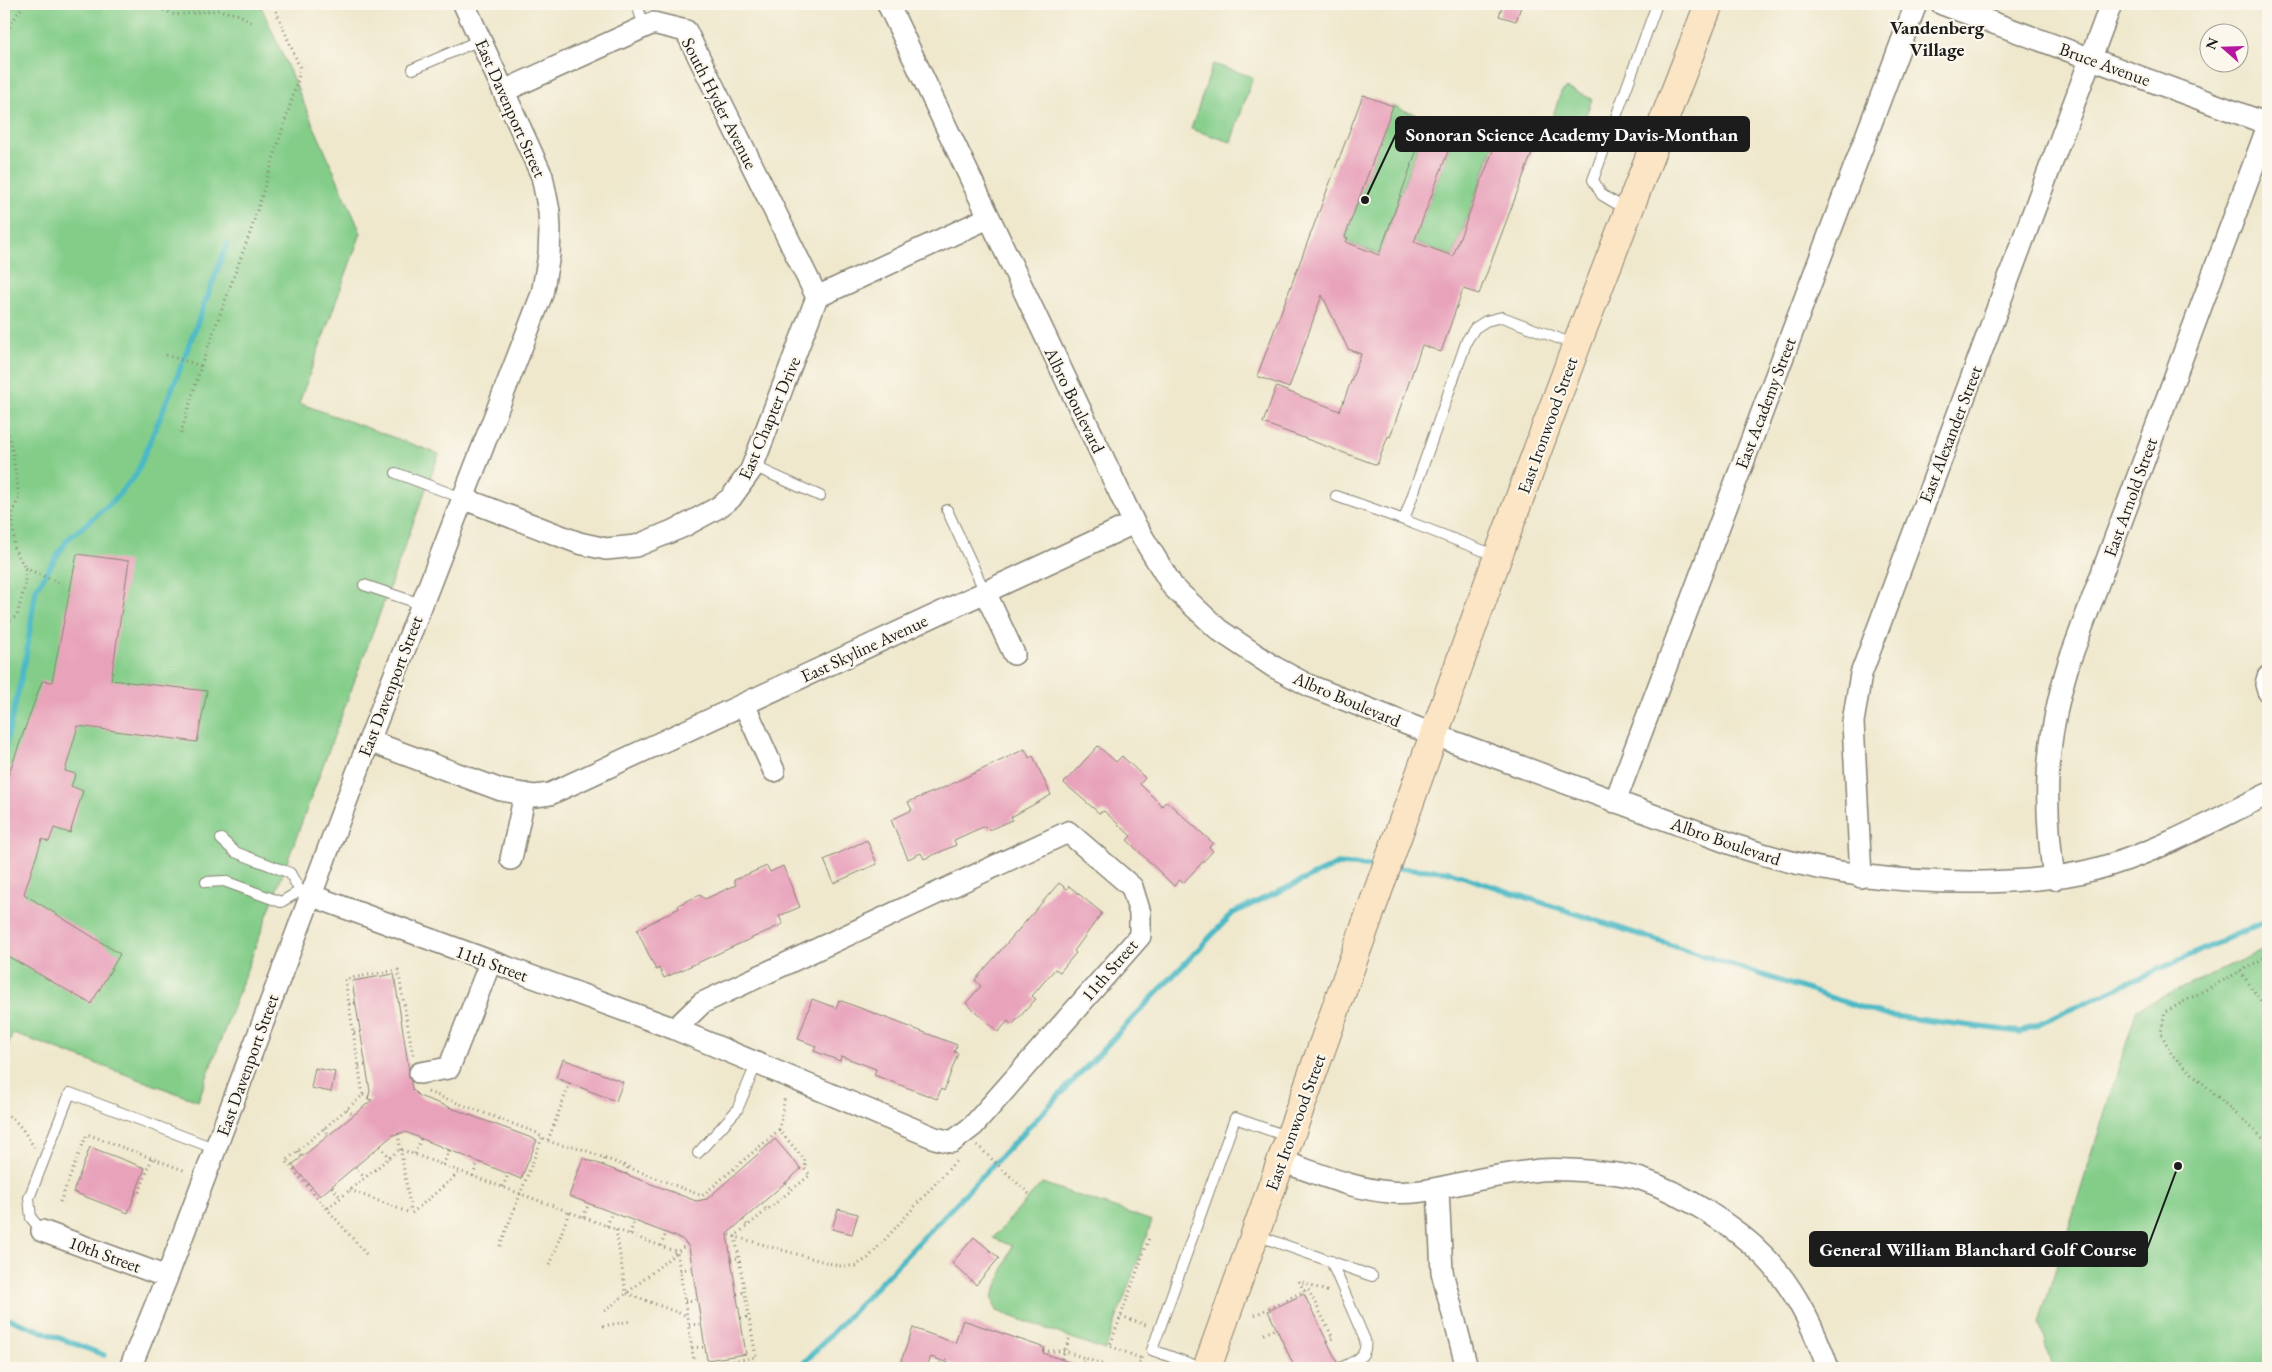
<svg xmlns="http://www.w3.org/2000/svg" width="2272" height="1372" viewBox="0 0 2272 1372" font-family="'EB Garamond',serif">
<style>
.green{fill:#83cd89;stroke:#507452}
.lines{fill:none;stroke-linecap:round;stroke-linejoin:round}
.stream{stroke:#4bb9c5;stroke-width:5.5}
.building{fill:#e8a3bb}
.lane-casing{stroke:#868274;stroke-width:12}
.street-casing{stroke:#868274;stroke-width:24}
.secondary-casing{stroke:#868274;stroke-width:30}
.path{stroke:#868274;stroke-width:3;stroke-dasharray:1 4;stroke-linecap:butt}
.lane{stroke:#fff;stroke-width:10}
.street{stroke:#fff;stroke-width:21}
.secondary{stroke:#fce5c4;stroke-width:28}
.labels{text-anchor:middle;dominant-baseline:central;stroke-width:4.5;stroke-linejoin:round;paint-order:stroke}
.street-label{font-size:18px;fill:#1c1c1c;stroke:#fbf7ec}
.neighbourhood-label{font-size:19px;font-weight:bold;fill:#1c1c1c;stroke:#fbf7ec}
.leader{fill:none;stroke:#1c1c1c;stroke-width:2}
.callout-dot{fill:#1c1c1c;stroke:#fbf7ec;stroke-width:2}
.callout{fill:#1c1c1c;stroke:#1c1c1c;stroke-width:2}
.callout-label{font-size:19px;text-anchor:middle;font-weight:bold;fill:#fff}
</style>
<rect width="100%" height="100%" fill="#fbf7ec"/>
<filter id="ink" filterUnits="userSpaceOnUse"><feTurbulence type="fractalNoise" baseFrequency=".02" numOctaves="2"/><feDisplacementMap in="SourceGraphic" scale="10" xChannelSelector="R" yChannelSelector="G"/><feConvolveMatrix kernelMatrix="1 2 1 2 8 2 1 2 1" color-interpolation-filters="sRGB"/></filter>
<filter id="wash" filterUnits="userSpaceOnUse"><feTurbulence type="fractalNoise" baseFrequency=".0096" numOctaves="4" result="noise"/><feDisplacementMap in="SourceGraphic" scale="20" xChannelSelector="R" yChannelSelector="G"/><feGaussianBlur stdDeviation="1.12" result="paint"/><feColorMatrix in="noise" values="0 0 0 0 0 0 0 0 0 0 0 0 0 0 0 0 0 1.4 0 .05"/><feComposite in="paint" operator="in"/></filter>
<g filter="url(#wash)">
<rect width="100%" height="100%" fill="#efe8cd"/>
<path class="green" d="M4,4H260L361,233L299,403L439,454L198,1101L13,1033L4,1055Z
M1213,64L1253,77L1231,142L1191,129Z
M1567,88L1592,99L1575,144L1547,133L1561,92Z
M1392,106L1428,119L1383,242L1382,255L1346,242L1348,238L1345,237Z
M1456,130L1494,145L1453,256L1414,242Z
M2268,948V1368H2052L2039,1323L2137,1009Z
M1042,1183L1152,1221L1105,1350L997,1311L992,1299L1012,1246L993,1238Z"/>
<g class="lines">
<path class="stream" d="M4,752L25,662L36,589L67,540L112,502L136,475L179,372L227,244
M1394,868L1446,871L1884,1015L2020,1032L2268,920
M4,1317L104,1355
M799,1368L1233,913L1338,864L1380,867"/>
</g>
<g id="blocks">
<path class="building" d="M1503,4H1522L1516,21L1499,16Z
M1363,95L1393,106L1345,237L1348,238L1346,242L1379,255L1428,119L1456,130L1414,242L1453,256L1500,132L1535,145L1479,294L1463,289L1441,352L1422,345L1390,437L1388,436L1377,465L1263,423L1276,387L1340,411L1361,354L1348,349L1322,295L1289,388L1257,376Z
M77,554L129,561L111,680L207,691L197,742L78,726L65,771L76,774L71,786L83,791L70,833L54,828L49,842L42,839L24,894L120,954L91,1004L4,954V787L42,681L52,682Z
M1098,746L1116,762L1122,756L1145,778L1140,784L1162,806L1166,801L1213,843L1209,847L1213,851L1183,883L1179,880L1174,886L1127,840L1131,836L1104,811L1099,813L1064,783Z
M1025,749L1029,758L1033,756L1051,795L1011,817L1012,820L989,830L985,826L954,840L956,845L924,859L921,853L908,859L891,820L912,810L908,802L943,788Z
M867,840L877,864L834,883L824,860Z
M767,866L770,872L783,866L800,907L779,916L783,924L664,978L659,968L656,970L637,930L679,908L678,905L700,895L705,899L736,885L734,880Z
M1059,883L1067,889L1069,886L1102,913L1074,951L1076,953L1060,972L1055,969L1032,996L1036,999L1012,1025L1008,1021L998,1032L966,1003L981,986L975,980Z
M394,974L412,1089L419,1096L537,1140L521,1179L405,1132L393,1135L320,1196L292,1165L372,1100L368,1099L370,1091L352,981Z
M812,999L836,1008L839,1000L957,1045L954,1052L958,1053L944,1091L941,1089L937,1099L874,1075L876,1069L841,1056L840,1061L814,1051L816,1046L798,1039Z
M563,1059L623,1082L616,1101L556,1078Z
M315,1068L335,1072L331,1092L311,1088Z
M775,1139L801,1169L727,1234L746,1354L707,1360L689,1247L682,1239L569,1196L583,1158L696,1201L707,1199Z
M90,1147L145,1168L128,1213L73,1192Z
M838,1209L858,1214L852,1234L832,1229Z
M974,1237L999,1258L976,1285L952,1263Z
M1304,1294L1337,1362L1333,1368H1295L1268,1311Z
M963,1320L1045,1348L1043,1353L1080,1366V1368H962L931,1357L926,1368H922L901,1361L913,1328L955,1343Z"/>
</g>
</g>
<g filter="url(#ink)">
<use href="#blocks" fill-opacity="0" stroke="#868274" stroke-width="1"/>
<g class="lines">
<g class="lane-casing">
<path id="lane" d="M637,4L644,27
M413,69L480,40
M1627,210L1602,195L1593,180L1657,4
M753,466L820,496
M396,473L462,498
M1336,496L1404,520L1497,556
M947,510L985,592
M1404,520L1467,340L1475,328L1486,321L1502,317L1576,345
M364,585L421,604
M206,882L224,881L281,902L300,891L290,873L235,852L221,839
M698,1153L737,1110L757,1062
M42,1231L31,1218L29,1198L70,1093L216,1149
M1256,1235L1372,1276
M1331,1261L1365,1340C1368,1358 1355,1361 1340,1368
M1202,1368L1152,1350L1235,1118L1289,1137"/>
</g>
<g class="street-casing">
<path id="street" d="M888,4L1134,523L1173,587L1219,630L1274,667L1310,686L1435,735L1740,847C1821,874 1897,883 1982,882C2027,881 2070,878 2113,864C2167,847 2218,818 2268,794
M1942,4L2268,124
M504,91L653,23L686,31L817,297
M462,498L579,543L606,549L636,546L682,527L719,507L731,498L751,470L817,297L988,218
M985,592L1014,654
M2268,677L2266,684L2268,691
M744,704L774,771
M369,741L501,790L535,796L550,794L1134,523
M1615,802L1916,4
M511,859L525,794
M1861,877L1853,722L1861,674L2111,4
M2054,879C2043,797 2045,741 2069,662L2268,126
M310,895L675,1029L935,1138L952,1142L973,1126L1140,936V913L1132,887L1068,832L702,1003L675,1029
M420,1073L449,1068L490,963
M1281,1161C1317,1173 1352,1189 1390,1192C1417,1195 1446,1186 1472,1181C1494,1176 1517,1173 1539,1170C1561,1168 1620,1172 1641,1179C1682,1193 1735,1226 1765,1257C1795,1288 1814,1328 1828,1368
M1438,1189L1442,1272L1467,1368
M42,1231L167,1277
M130,1368L167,1277L369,741L542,294L549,255L550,230L549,211L542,176L464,4"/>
</g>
<g class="secondary-casing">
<path id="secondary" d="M1207,1368L1498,556L1578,341L1709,4"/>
</g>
<path class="path" d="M150,4L175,15L219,10L240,15L253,24
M4,35L24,4
M166,355L201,366
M4,415L13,454L19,497L13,511L14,548L25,568V585L17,616L4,624
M181,433L201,366L251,230L298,80L300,68L273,4
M25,568L62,584
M2268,956L2165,1012L2161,1033L2172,1055L2268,1143
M2240,971L2268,1011
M349,1004L355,1003
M354,1033L360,1032
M359,1066L366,1065
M428,1092L537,1133C546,1142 562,1147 574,1146L702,1196L779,1130L804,1159L806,1164L804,1168L810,1175L735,1236L756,1357L691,1368
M363,1095L369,1097
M347,1109L353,1115
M4,1114C18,1119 26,1135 34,1147
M324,1128L329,1135
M779,1130L785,1096
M398,1134L411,1213
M548,1140L570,1083
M977,1145L1030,1195
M380,1146L390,1158
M298,1151L302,1157
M415,1154L421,1138
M443,1165L449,1150
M603,1165L605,1158
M355,1167L365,1178
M626,1174L628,1167
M473,1176L478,1162
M786,1183L792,1190
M332,1187L341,1198
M503,1187L508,1174
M350,1190L410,1213
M135,1194L139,1193L152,1158
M60,1202L87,1134L186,1171
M762,1204L767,1211
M328,1208L400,1149L677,1252L695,1368
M412,1213L460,1172
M583,1217L589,1203
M743,1220L748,1226
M607,1226L612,1212
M616,1230L626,1293L687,1316
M630,1234L634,1221
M729,1235L839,1266H855L868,1258L956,1161
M500,1246L542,1138
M661,1246L666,1233
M366,1254L286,1161L363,1095L345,979L398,970L413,1056
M731,1259L739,1258
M550,1265L569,1212
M680,1270L692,1268
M1304,1291L1299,1281L1329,1292
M737,1294L745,1292
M685,1301L697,1300
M605,1311L687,1244
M1255,1315L1308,1289L1333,1338L1327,1341
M1121,1316L1146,1325
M741,1318L749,1317
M689,1325L701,1324
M603,1326L631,1321
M1264,1334L1276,1329
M692,1348L705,1347
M1043,1351H1065L1112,1368
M1140,1358L1110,1346L1149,1238
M946,1360L950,1368
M949,1365L957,1368
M1081,1367L1085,1358
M912,1368L913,1365
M931,1368L944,1362
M1058,1368L1070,1337
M1138,1368L1142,1357"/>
<use href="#lane" class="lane"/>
<use href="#street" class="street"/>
<use href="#secondary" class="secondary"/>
</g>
</g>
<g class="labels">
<g class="street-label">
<text transform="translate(2105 64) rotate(20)">Bruce Avenue</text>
<text transform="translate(720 103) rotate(63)">South Hyder Avenue</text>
<text transform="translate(511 108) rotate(66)">East Davenport Street</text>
<text transform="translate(1075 400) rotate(64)">Albro Boulevard</text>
<text transform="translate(1765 403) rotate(-69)">East Academy Street</text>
<text transform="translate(769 418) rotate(-67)">East Chapter Drive</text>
<text transform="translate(1547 425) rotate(-70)">East Ironwood Street</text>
<text transform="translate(1950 434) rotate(-69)">East Alexander Street</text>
<text transform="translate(2130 497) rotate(-70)">East Arnold Street</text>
<text transform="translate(864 648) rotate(-25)">East Skyline Avenue</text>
<text transform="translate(390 686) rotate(-69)">East Davenport Street</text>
<text transform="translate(1347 699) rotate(23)">Albro Boulevard</text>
<text transform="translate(1726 841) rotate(19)">Albro Boulevard</text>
<text transform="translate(492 963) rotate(20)">11th Street</text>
<text transform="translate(1109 970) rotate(-49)">11th Street</text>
<text transform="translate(247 1065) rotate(-70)">East Davenport Street</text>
<text transform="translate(1295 1122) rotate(-70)">East Ironwood Street</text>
<text transform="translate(105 1254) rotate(20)">10th Street</text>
</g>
<g class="neighbourhood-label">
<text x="1937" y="27">Vandenberg<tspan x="1937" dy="22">Village</tspan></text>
</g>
</g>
<path class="leader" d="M1365 200L1396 134M2178 1166L2147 1249"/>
<g class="callout-dot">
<circle cx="1365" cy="200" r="5"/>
<circle cx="2178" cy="1166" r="5"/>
</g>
<g class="callout">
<rect x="1396" y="117" width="353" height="34" rx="5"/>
<rect x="1810" y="1232" width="337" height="34" rx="5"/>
</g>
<g class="callout-label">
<text x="1572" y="141">Sonoran Science Academy Davis-Monthan</text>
<text x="1978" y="1256">General William Blanchard Golf Course</text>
</g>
<rect width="2272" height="1372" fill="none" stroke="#fbf7ec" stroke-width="20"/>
<g transform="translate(2224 48) rotate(290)"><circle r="24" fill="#fbf7ec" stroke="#a29f99"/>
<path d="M0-4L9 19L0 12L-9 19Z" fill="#b5179e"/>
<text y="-8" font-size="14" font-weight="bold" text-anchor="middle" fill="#1c1c1c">N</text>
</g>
</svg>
